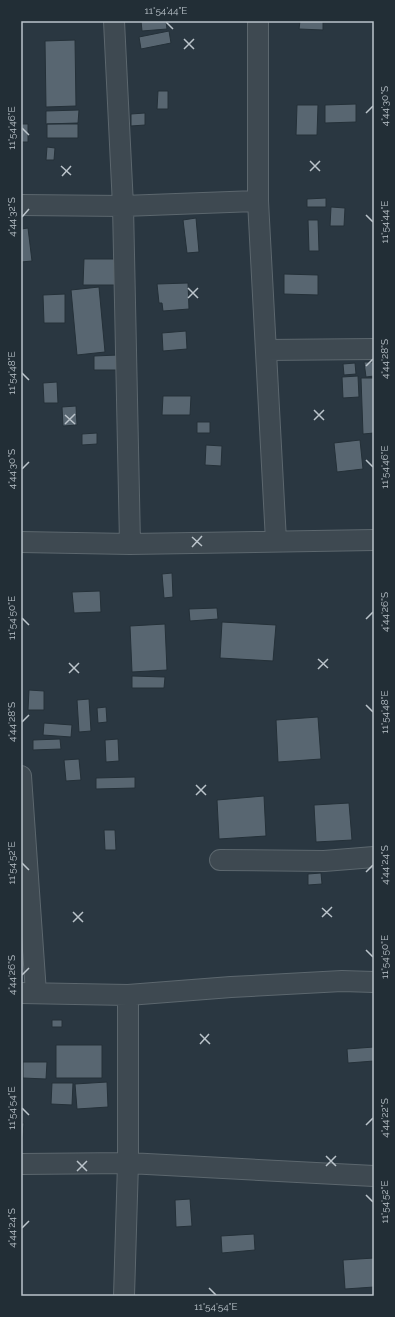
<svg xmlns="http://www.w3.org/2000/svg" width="395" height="1317" viewBox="0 0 395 1317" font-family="Raleway,sans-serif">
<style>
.building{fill:#586671;stroke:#243038}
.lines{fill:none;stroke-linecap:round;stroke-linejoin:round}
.street-casing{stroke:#5c676e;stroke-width:22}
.street{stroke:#3e4951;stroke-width:20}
.ticks{fill:none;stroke:#bbc4cb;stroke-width:1.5}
.neatline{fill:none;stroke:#bbc4cb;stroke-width:1.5}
.ticks-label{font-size:10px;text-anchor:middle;fill:#bbc4cb}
</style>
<rect width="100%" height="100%" fill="#2a3741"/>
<path class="building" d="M141,21H166L167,29L142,31Z
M300,21H323V30L299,29Z
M169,31L171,43L141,49L139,37Z
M75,40L76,106L46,107L45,41Z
M158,91H168V109H157Z
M356,104V122L325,123V105Z
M297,105H318L317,135H296Z
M79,110L78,123L46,124V111Z
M145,113V125L131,126V114Z
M21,124H28V142H21Z
M47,124H78V138H47Z
M47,147L55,148L54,160H46Z
M326,198V207H307V199Z
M331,207L345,208L344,226H330Z
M196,218L199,252L187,253L183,220Z
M308,220H318L319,251H309Z
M28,228L32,261L21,262V229Z
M84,259H122V285H83Z
M284,274L318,275V295L284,294Z
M188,283L189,309L163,311L162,303H159L157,284Z
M99,287L105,352L77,355L71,290Z
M65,294V323H44L43,295Z
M186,331L187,349L163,351L162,333Z
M118,355V370H94V356Z
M364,362H374V376L366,377Z
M355,363L356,374L344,375L343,364Z
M358,376L359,397L343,398L342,377Z
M361,378H374V433L363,434Z
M57,382L58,403H44L43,383Z
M163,396H191L190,415H162Z
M76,406L77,425L63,426L62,407Z
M197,422H210V433H197Z
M97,433V444L82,445V434Z
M360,440L363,469L337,472L334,443Z
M206,445L222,446L221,466L205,465Z
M172,573L173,597L164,598L162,574Z
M100,591L101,612L74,613L72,592Z
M217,608L218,619L190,621L189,609Z
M222,622L276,625L273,661L220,658Z
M165,624L167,670L132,672L130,626Z
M132,676L165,677L164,688H132Z
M29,690L44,691V710H28Z
M89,699L91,731L79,732L77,700Z
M106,707L107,722L98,723L97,708Z
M318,717L321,759L278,762L276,720Z
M44,723L72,725L71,737L43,735Z
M60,739L61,749L33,750V740Z
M118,739L119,761L106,762L105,740Z
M79,759L81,780L66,781L64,760Z
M135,777V788L96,789V778Z
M264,796L266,836L219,839L217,800Z
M349,803L352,840L316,842L314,805Z
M104,830H115L116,850H105Z
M321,873L322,884L308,885V874Z
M52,1020H62V1027H52Z
M56,1045H102V1078H56Z
M374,1047V1061L348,1063L347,1049Z
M23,1062H47L46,1079L23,1078Z
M107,1082L108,1107L77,1109L75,1084Z
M52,1083H73L72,1105L51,1104Z
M21,1123H24L22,1145H21Z
M190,1199L192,1226L176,1227L175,1200Z
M254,1234L255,1250L222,1253L221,1236Z
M374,1258V1287L345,1289L343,1260Z"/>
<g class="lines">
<g class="street-casing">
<path id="street" d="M114,21L123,206L130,544
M258,21V201L276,541
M21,205L123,206L258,201
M266,350L374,349
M21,542L130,544L374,540
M21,776L36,993
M220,860L324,861L374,857
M21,993L128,995L231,987L342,981L374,982
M21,1164L128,1163L374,1176
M124,1296L128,1163V995"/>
</g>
<use href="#street" class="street"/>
</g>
<path class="ticks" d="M166,22L173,29M184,39L194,49M184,49L194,39M366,113L373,106M22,128L29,135M310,161L320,171M61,166L71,175M310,171L320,161M62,176L71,166M366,215L373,222M22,217L29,209M188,288L198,298M188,298L198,288M366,366L373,359M22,373L29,380M314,410L324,420M65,415L75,424M314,420L324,410M65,424L75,414M366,460L373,467M22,469L29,462M192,537L202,546M192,547L202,536M22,618L29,625M366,619L373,612M318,659L328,668M69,663L79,673M318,669L328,659M69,673L79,663M366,705L373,712M22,722L29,715M196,785L206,795M196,795L206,785M22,863L29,870M366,872L373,865M322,908L332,917M73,912L83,922M322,917L332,907M73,922L83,912M366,950L373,957M22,975L29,968M200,1034L210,1044M200,1044L209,1034M22,1108L29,1115M366,1125L373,1118M326,1156L336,1166M77,1161L87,1171M326,1166L336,1156M77,1171L87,1161M366,1195L373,1202M22,1228L29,1221M209,1288L216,1295"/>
<rect width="395" height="1317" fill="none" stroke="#222e36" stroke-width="44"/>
<rect x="22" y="22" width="351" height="1273" class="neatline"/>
<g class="ticks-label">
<text x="166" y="14">11°54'44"E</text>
<text transform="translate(384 106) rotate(-90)" y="4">4°44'30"S</text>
<text transform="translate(11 128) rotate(-90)" y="4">11°54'46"E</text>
<text transform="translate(11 217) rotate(-90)" y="4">4°44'32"S</text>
<text transform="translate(384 222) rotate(-90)" y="4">11°54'44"E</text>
<text transform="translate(384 359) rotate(-90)" y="4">4°44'28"S</text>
<text transform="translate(11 373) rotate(-90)" y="4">11°54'48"E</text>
<text transform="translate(384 467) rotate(-90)" y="4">11°54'46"E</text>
<text transform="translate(11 469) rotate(-90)" y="4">4°44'30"S</text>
<text transform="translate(384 612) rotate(-90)" y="4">4°44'26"S</text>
<text transform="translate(11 618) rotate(-90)" y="4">11°54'50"E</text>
<text transform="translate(384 712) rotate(-90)" y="4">11°54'48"E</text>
<text transform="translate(11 722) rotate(-90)" y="4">4°44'28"S</text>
<text transform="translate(11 863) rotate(-90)" y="4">11°54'52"E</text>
<text transform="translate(384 865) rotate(-90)" y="4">4°44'24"S</text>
<text transform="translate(384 957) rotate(-90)" y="4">11°54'50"E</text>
<text transform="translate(11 975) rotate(-90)" y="4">4°44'26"S</text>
<text transform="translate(11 1108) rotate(-90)" y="4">11°54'54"E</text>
<text transform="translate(384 1118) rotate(-90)" y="4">4°44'22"S</text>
<text transform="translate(384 1202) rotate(-90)" y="4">11°54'52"E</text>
<text transform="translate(11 1228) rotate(-90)" y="4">4°44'24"S</text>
<text x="216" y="1310">11°54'54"E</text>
</g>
</svg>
